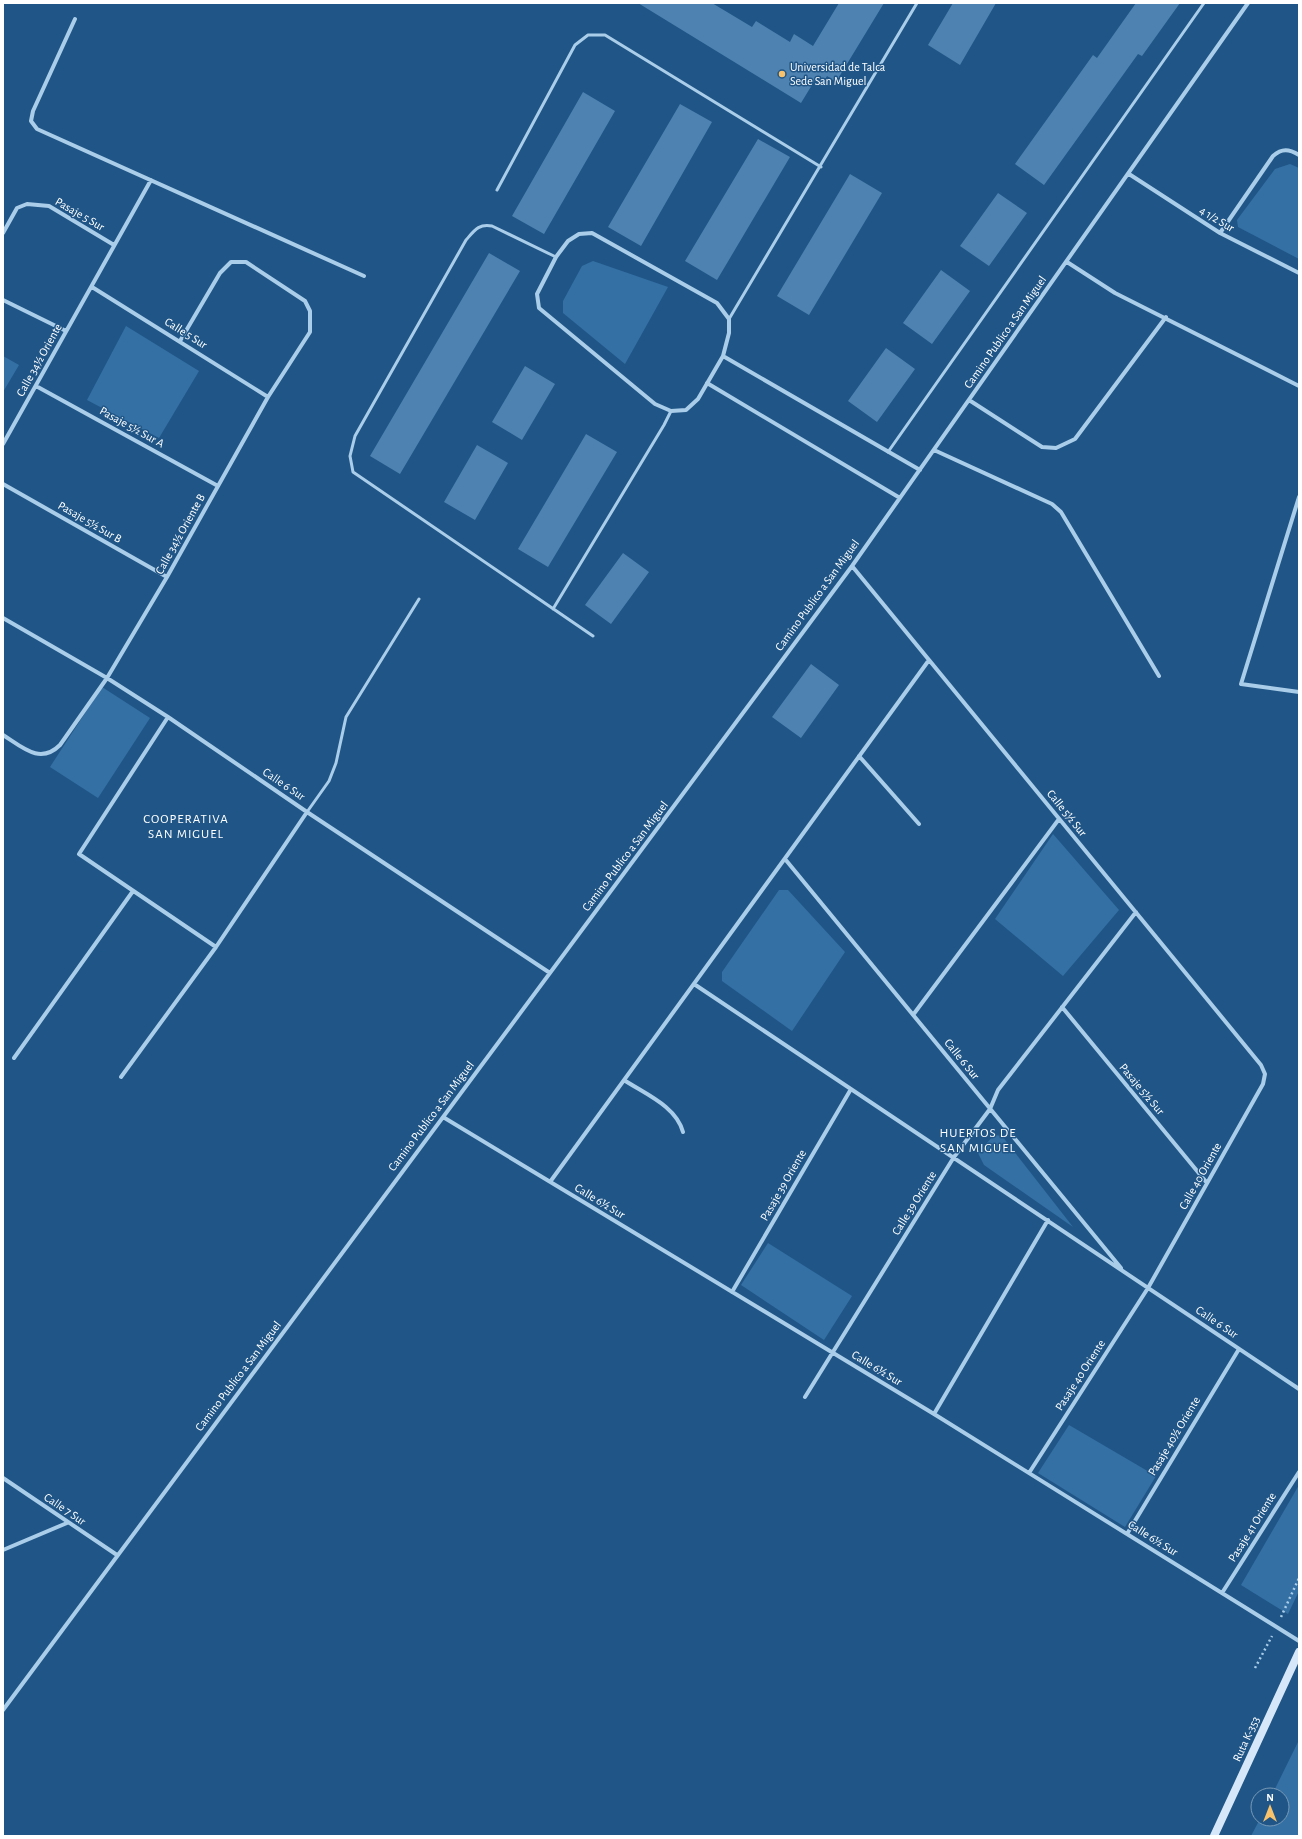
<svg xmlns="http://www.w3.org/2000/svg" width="1302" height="1839" viewBox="0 0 1302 1839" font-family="'Alegreya Sans',sans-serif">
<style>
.green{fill:#3470a4}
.building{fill:#4d82b1}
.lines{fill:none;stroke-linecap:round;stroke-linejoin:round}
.path{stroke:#aacdea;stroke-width:2.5;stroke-dasharray:2 3;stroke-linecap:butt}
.lane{stroke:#aacdea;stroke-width:3}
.street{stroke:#aacdea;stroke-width:4}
.secondary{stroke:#d5e7f8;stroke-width:8}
.poi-dot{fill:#f7c26b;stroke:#205687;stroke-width:1.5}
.labels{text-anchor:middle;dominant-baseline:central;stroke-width:3;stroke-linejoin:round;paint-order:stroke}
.poi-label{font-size:12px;fill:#fff;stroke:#205687;text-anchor:start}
.street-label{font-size:12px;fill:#fff;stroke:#205687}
.neighbourhood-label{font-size:13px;letter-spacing:1px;fill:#fff;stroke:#205687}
</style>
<rect width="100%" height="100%" fill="#205687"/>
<path class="green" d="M1290,164L1299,168V259L1238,227L1237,220L1275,169Z
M593,261L668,287L625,364L563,313V301L582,266Z
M126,326L199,371L159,438L87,400Z
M3,356L19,365L3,392Z
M102,687L150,718L98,798L50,767Z
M1053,834L1119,910L1063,976L995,919Z
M779,890H788L845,952L792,1031L722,981V972Z
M994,1135L1002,1136L1073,1227L984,1165L978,1153Z
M768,1243L852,1296L824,1340L741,1285Z
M1069,1425L1156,1476L1125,1527L1038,1473Z
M1299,1485V1591L1288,1614L1241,1585Z
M1299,1740V1836H1251L1260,1819H1282V1795H1272Z"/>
<path class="building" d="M638,3H712L752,27L756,21L790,42L794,34L813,46L839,3H884L836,82L827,76L822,85L815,80L801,103Z
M953,3H996L960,65L928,45Z
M1136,3H1180L1142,56L1138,54L1044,185L1015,164L1093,55L1097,58Z
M583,92L615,111L544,234L512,216Z
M680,104L712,122L641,246L608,227Z
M758,139L790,157L717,280L685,261Z
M850,174L882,193L809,315L777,296Z
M998,193L1027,213L989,266L960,246Z
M489,253L520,271L400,474L370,456Z
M941,270L970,291L932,344L903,323Z
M886,348L915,369L877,422L848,401Z
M525,366L555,384L522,440L492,422Z
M586,434L617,452L548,567L518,549Z
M477,445L508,463L475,520L444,502Z
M623,553L649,572L611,624L585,605Z
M811,664L839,685L801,738L772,717Z"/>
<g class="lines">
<path class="path" d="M1281,1617L1299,1578
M1255,1668L1272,1636"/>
<path class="lane" d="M497,190L575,45L588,35H605L821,167
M556,257L492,226C479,223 474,231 466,240L355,436L350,456L353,472L593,636
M729,319L917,3
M888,452L1204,3
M553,609L664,425L671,411
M307,812L329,781L336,763L346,717L419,599"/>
<path class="street" d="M75,19L33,111L31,121L37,129L364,276
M1129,174L1220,233L1299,273
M3,233L17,208L27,204L49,206L114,245
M592,233L717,303L729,319V333L723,356L698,399L686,410L671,411L655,404L539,308L537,294L556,257L568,241L579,234Z
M1220,233L1273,156C1282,148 1289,149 1299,155
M1067,262L1115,293L1299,386
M92,287L268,397
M3,300L66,331
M723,356L920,470
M707,383L900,498
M36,386L218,486
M969,400L1042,447L1056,448L1075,439L1166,317
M3,444L151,180
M934,450L1052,504L1061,512L1159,676
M3,484L167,577
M1299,497L1241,684L1299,692
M852,566L1261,1065L1265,1074L1263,1084L1148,1288L1029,1473
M3,618L107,678L168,717L307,812L550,973
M168,717L79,854L216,947
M3,735C22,747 40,765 60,745L107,678L167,577L268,397L310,332V311L305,301L246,262H231L220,273L180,341
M859,756L919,824
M785,859L1121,1268
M694,984L1299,1389
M1062,1007L1207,1183
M913,1015L1059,819
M14,1058L133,891
M121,1077L216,947L307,812
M624,1080C645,1094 676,1106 683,1132
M443,1117L934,1414L1299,1641
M550,1182L929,660
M732,1292L851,1089
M805,1397L954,1157L990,1109L998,1090L1136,912
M934,1414L1048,1220
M3,1478L117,1555
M1127,1534L1239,1349
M3,1550L67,1523
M1222,1593L1299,1472
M3,1710L852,566L1248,3"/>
<path class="secondary" d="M1214,1836L1299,1652"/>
</g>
<circle class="poi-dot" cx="782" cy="74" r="4"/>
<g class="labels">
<g class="poi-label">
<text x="790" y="67">Universidad de Talca<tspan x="790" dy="14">Sede San Miguel</tspan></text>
</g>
<g class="street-label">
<text transform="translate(80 214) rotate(30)">Pasaje 5 Sur</text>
<text transform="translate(1217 219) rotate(31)">4 1/2 Sur</text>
<text transform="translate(1005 332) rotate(-55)">Camino Publico a San Miguel</text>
<text transform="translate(186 333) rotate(32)">Calle 5 Sur</text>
<text transform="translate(39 360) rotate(-61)">Calle 34½ Oriente</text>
<text transform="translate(132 427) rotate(29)">Pasaje 5½ Sur A</text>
<text transform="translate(90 522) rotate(30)">Pasaje 5½ Sur B</text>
<text transform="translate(180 534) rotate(-61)">Calle 34½ Oriente B</text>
<text transform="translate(817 595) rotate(-54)">Camino Publico a San Miguel</text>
<text transform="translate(284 784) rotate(34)">Calle 6 Sur</text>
<text transform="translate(1067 813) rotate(51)">Calle 5½ Sur</text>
<text transform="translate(625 856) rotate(-53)">Camino Publico a San Miguel</text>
<text transform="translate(962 1059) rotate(51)">Calle 6 Sur</text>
<text transform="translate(1142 1089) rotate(50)">Pasaje 5½ Sur</text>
<text transform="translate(431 1116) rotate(-53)">Camino Publico a San Miguel</text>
<text transform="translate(1200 1176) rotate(-61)">Calle 40 Oriente</text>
<text transform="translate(783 1185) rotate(-60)">Pasaje 39 Oriente</text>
<text transform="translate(600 1201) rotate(31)">Calle 6½ Sur</text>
<text transform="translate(914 1203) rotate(-58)">Calle 39 Oriente</text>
<text transform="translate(1217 1322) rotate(34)">Calle 6 Sur</text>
<text transform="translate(877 1368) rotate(31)">Calle 6½ Sur</text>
<text transform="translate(1080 1375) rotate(-57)">Pasaje 40 Oriente</text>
<text transform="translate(238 1376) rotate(-53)">Camino Publico a San Miguel</text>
<text transform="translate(1174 1436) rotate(-59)">Pasaje 40½ Oriente</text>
<text transform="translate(65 1509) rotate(34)">Calle 7 Sur</text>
<text transform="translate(1252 1527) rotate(-58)">Pasaje 41 Oriente</text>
<text transform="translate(1153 1538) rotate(32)">Calle 6½ Sur</text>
<text transform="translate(1246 1739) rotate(-65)">Ruta K-353</text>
</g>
<g class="neighbourhood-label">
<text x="186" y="819">COOPERATIVA<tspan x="186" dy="15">SAN MIGUEL</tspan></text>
<text x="978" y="1133">HUERTOS DE<tspan x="978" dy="15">SAN MIGUEL</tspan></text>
</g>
</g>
<rect width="1302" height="1839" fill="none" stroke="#ffffff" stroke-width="8"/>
<g transform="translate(1270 1807)"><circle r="19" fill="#205687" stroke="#799ab7"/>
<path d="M0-3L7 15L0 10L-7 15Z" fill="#f7c26b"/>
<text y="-6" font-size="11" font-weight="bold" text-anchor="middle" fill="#ffffff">N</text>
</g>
</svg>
